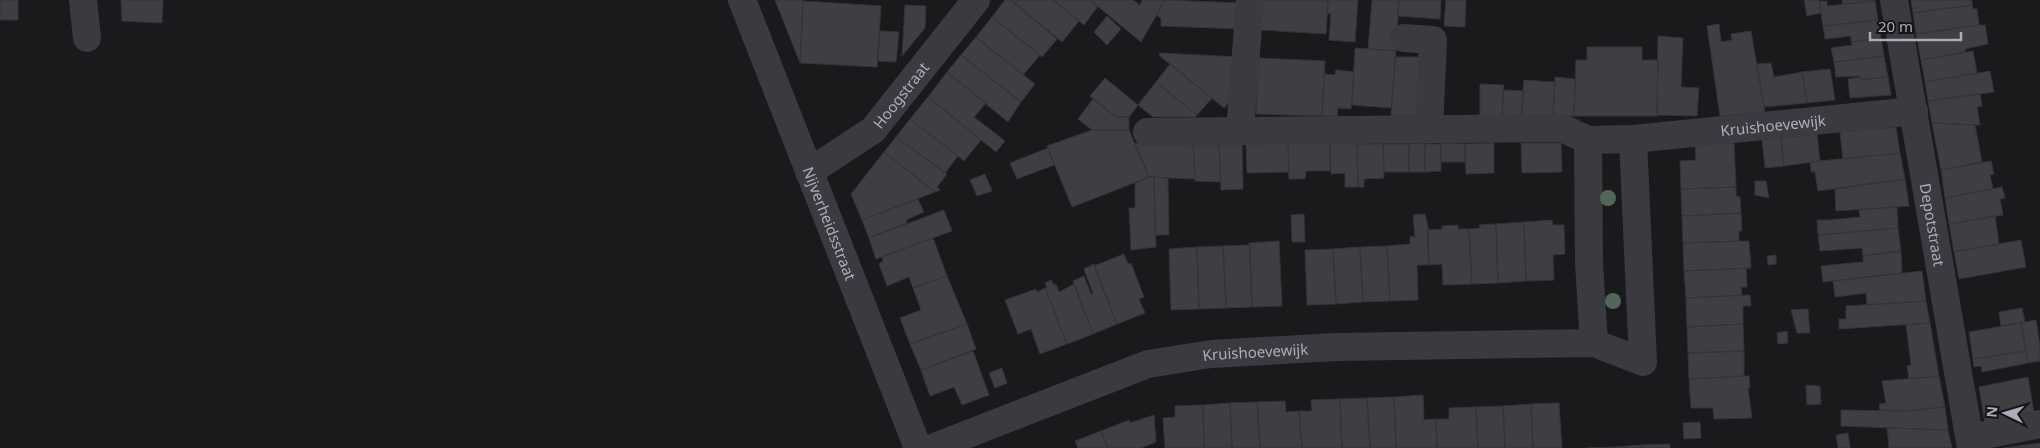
<svg xmlns="http://www.w3.org/2000/svg" width="2040" height="448" viewBox="0 0 2040 448" font-family="'Noto Sans',sans-serif">
<style>
.building{fill:#3f3e42;stroke:#343337}
.lines{fill:none;stroke-linecap:round;stroke-linejoin:round}
.minor{stroke:#3b3a40;stroke-width:28}
.tree{fill:#54655a}
.labels{text-anchor:middle;dominant-baseline:central;stroke-width:4;stroke-linejoin:round;paint-order:stroke}
.street-label{font-size:15px;fill:#acadba;stroke:#151416}
</style>
<rect width="100%" height="100%" fill="#1a191b"/>
<path class="building" d="M0,0H18V20H0Z
M121,0H163L162,23L122,21Z
M775,0H803L800,63Z
M1005,0H1011L1057,39L1042,57L992,17Z
M1011,0H1053L1079,21L1062,42Z
M1053,0H1090L1098,6L1084,25Z
M1090,0H1133L1140,5L1142,0H1165L1141,42Z
M1165,0L1242,3L1241,29L1161,26V18L1156,15Z
M1262,0H1328L1326,34L1261,30Z
M1328,0H1358L1355,42L1329,40L1331,14L1327,13Z
M1372,0H1399L1396,51L1368,49Z
M1399,0H1441L1440,19L1398,16Z
M1446,0H1466L1465,27L1444,26Z
M1804,0H1819L1821,13L1807,16Z
M1842,0H1874L1875,1L1843,4Z
M1911,0H1972V5L1913,13Z
M803,1L881,6L877,67L800,63Z
M1819,1H1827V6L1875,1L1878,20L1823,26Z
M905,5L926,6L925,28L902,56Z
M1972,5L1973,9H1977L1979,25L1916,34L1913,13Z
M1107,16L1121,29L1107,45L1094,32Z
M992,17L1040,55L1023,75L976,37Z
M1878,20L1881,38L1851,42V36L1825,39L1823,26Z
M1719,24L1721,42L1732,40L1731,34L1751,31L1765,112L1720,116L1707,26Z
M1979,25H1985L1988,44L1965,49V52L1921,60L1916,34Z
M880,31L899,32L896,62L878,61Z
M1658,36L1683,38L1681,87L1699,88L1697,116L1657,115Z
M976,37L1035,84L1021,102L961,55Z
M1881,38L1884,56L1834,62L1831,48L1852,45L1851,42Z
M1587,47H1642V60H1658L1657,116H1574L1576,60H1587Z
M1355,48L1396,51L1391,108L1352,105Z
M1973,51L1977,73L1925,82L1921,60Z
M1159,53L1240,57L1238,92L1224,108L1160,56Z
M961,55L1021,102L1008,122L947,72Z
M1884,56L1888,77L1860,80L1859,76L1836,77L1834,62Z
M1395,57H1424L1420,116H1391Z
M1259,58L1325,61L1322,116L1256,114Z
M1771,63L1774,77L1802,72L1807,103L1764,107L1757,64Z
M1170,64L1212,98L1197,115L1156,82Z
M1830,69L1835,100L1807,103L1802,72Z
M1336,70L1354,72L1351,109L1338,108L1337,116H1322L1324,74L1335,75Z
M1990,71L1994,92L1928,101L1925,82Z
M947,72L986,103L974,117L1005,141L996,152L928,97Z
M1555,77L1575,79L1574,116H1553Z
M1860,77V80L1888,77L1891,95L1850,98L1848,79Z
M1105,78L1138,105L1129,117H1116L1090,96Z
M1524,80L1555,82L1553,116L1521,115Z
M1156,82L1197,115L1195,117H1153L1138,105Z
M1480,84L1504,85L1502,116L1480,115Z
M1503,90L1524,91L1521,115L1502,116Z
M1980,94L1982,106L1977,107L1980,125L1932,123L1928,101Z
M928,97L981,140L964,161L910,119Z
M1093,99L1116,117H1129V130H1092L1078,119Z
M910,119L958,156L945,173L896,137Z
M1932,123L1975,125L1982,162L1941,170Z
M1896,127L1900,153L1843,159L1840,132Z
M1092,130H1129L1149,177L1072,207L1047,146Z
M1817,134L1820,161L1784,166L1781,138Z
M896,137L947,174L937,187L940,190L935,192L884,152Z
M1781,138L1784,166L1765,168L1762,139Z
M1135,143H1193L1195,179L1149,177Z
M1193,143L1219,145L1221,182L1195,181Z
M1288,143L1289,172L1247,173L1246,144Z
M1288,143H1330V171H1306L1305,179H1289Z
M1330,143L1357,144L1358,187H1345V173L1331,174Z
M1425,143V172H1409V144Z
M1441,143L1465,144V162H1441Z
M1494,143V173L1466,174L1465,144Z
M1521,143H1561L1562,172L1522,173Z
M1734,143L1736,187L1681,189L1680,161L1696,160L1695,144Z
M1242,144L1243,189L1221,190L1219,145Z
M1357,144H1383L1384,178L1364,179V187H1358Z
M1383,144H1409V172H1384Z
M1425,144H1441V171L1425,172Z
M1048,148L1054,165L1017,179L1010,163Z
M884,152L935,192L862,220L851,194Z
M1900,153L1905,179L1818,191L1815,172H1811L1810,162Z
M1991,161L1994,174L1990,175L1993,189L1945,198L1941,170Z
M985,174L992,191L977,196L970,180Z
M1149,177H1154L1156,247L1131,250L1129,208H1135V183Z
M1154,177L1168,178L1169,235H1155Z
M1905,179L1909,206L1836,211L1835,189Z
M1755,181H1766L1769,198L1755,195Z
M1736,187V196L1740,197L1741,213L1682,216L1681,189Z
M2002,187L2005,198L2000,199L2003,215L1949,224L1945,198Z
M918,199L924,212L906,220L907,223L869,238L862,220Z
M1897,207L1898,228L1818,235L1817,220H1829L1860,217L1859,210Z
M944,210L952,231L876,259L869,238Z
M1741,213L1742,231H1739V241L1683,243L1682,216Z
M1304,214L1305,242H1292L1291,215Z
M1425,214L1428,227L1429,265H1417L1418,300L1390,301L1387,246L1410,244V236L1415,237L1413,215Z
M1995,216L1999,244L1954,252L1949,224Z
M1552,220L1553,225H1564L1565,254L1553,255L1554,280L1526,281L1524,222Z
M1524,222L1526,281L1498,283L1496,224Z
M1496,224L1498,283L1472,284L1469,229L1480,228L1479,225Z
M1458,225V229H1469L1472,284L1443,285L1442,264L1429,265L1427,230L1442,229V226Z
M1898,228L1901,251L1863,256L1862,248L1820,251L1818,235Z
M933,238L947,276L913,288L909,277L887,286L879,264L883,261L882,257Z
M2021,240L2026,267L1959,279L1954,252Z
M1279,241L1282,306L1252,307L1249,243Z
M1749,241L1751,268L1684,271L1683,243Z
M1250,245L1252,307L1226,308L1223,246Z
M1223,246L1226,308L1199,309L1197,247Z
M1387,246L1390,301L1363,302L1360,247Z
M1197,247L1199,309L1171,310L1169,249Z
M1360,247L1363,302L1336,304L1333,249Z
M1333,249L1336,304L1307,305L1305,250Z
M1901,251L1902,273L1823,282L1821,266L1863,262V256Z
M1124,254L1128,264L1131,263L1144,297L1139,299L1145,313L1117,324L1094,266Z
M1776,255V264L1768,265L1767,256Z
M1094,264L1117,324L1093,334L1073,281L1084,276L1091,294L1093,293L1084,269Z
M1746,268L1747,287H1741L1742,295L1686,298L1684,271Z
M1922,271L1926,301L1867,305L1866,293L1835,297L1833,281Z
M947,276L967,324L910,344L900,318L921,310L913,288Z
M1051,280L1054,285L1056,284L1059,292L1074,284L1093,334L1067,344L1045,288H1047L1045,283Z
M1045,288L1067,344L1040,354L1031,329L1018,334L1005,300L1036,289L1037,292Z
M1750,295L1751,306H1743V324L1687,327L1686,298Z
M1926,301L1930,323L1839,329V319H1846V306Z
M2022,308L2025,322L2001,326L1999,312Z
M1808,309L1810,333H1797L1791,310Z
M2036,320L2040,346V361L2028,363L2021,323Z
M1930,323L1939,376L1909,379L1907,366L1911,365L1906,325Z
M2021,323L2026,351L1973,359L1969,332Z
M967,324L976,349L921,370L910,344Z
M1743,324L1744,351L1688,353L1687,327Z
M1787,331L1788,343L1778,344L1777,333Z
M973,351L989,395L962,405L954,387L930,396L921,370Z
M1744,351V376L1689,379L1688,353Z
M2026,351L2028,363L1982,372L1981,366L1974,367L1973,359Z
M1002,368L1007,383L995,388L989,373Z
M1744,376H1749L1750,388L1748,389L1752,418L1714,419L1713,408H1691L1689,379Z
M1939,376L1945,407L1904,411L1880,410L1879,404L1886,403L1882,381Z
M2028,377L2034,413L1985,423L1979,387Z
M1806,385L1820,386L1821,404L1807,405Z
M1423,395L1424,420L1436,419L1437,448H1396L1394,397Z
M1394,397L1396,448H1370L1367,398Z
M1367,398L1370,448H1342L1340,399Z
M1340,399L1342,448H1302L1299,411H1312L1311,400Z
M1285,401L1286,412L1299,411L1302,448H1260L1257,402Z
M1257,402L1260,448H1232L1230,403Z
M1230,403L1232,448H1204L1203,405Z
M1559,403L1562,448H1533L1531,404Z
M1531,404L1533,448H1505L1503,406Z
M1203,405L1204,448H1165L1163,418L1175,417V406Z
M1503,406L1505,448H1478L1476,407Z
M1476,407L1478,448H1437L1436,419H1449V408Z
M1945,407L1948,430L1841,426V410L1904,411Z
M1154,415L1156,442L1141,448H1108L1101,431L1129,420L1130,423Z
M1700,422L1701,438L1684,439L1683,423Z
M1887,428L1948,430L1952,448H1889Z
M1101,431L1108,448H1078L1075,441Z
M1848,433L1850,448H1838L1836,435Z
M2040,443V448H2004Z
M1670,444V448H1642L1641,445Z
M1641,445L1642,448H1614V447Z
M1614,447V448H1586Z"/>
<g class="lines">
<g class="minor">
<path d="M83,0L87,38"/>
<path id="s1" d="M742,0L918,448"/>
<path id="s2" d="M1894,0L1971,448"/>
<path d="M1404,38L1433,40L1429,129"/>
<path d="M1240,131L1250,0"/>
<path d="M1147,132L1562,128L1588,140"/>
<path id="s3" d="M809,172L873,130L976,0"/>
<path id="s4" d="M1594,343L1589,263L1588,140L1633,139L1914,111"/>
<path d="M1970,438L2040,424"/>
<path id="s5" d="M932,448L1148,364L1211,354L1337,347L1594,343L1643,362L1633,139"/>
</g>
</g>
<g class="tree">
<circle cx="1608" cy="198" r="8"/>
<circle cx="1613" cy="301" r="8"/>
</g>
<g class="labels">
<g class="street-label">
<text stroke="none"><textPath href="#s3" startOffset="121">Hoogstraat</textPath></text>
<text stroke="none"><textPath href="#s4" startOffset="389">Kruishoevewijk</textPath></text>
<text stroke="none"><textPath href="#s1" startOffset="240">Nijverheidsstraat</textPath></text>
<text stroke="none"><textPath href="#s2" startOffset="228">Depotstraat</textPath></text>
<text stroke="none"><textPath href="#s5" startOffset="340">Kruishoevewijk</textPath></text>
</g>
</g>
<g transform="translate(2005 413) rotate(275)" stroke="#151416" stroke-width="4" paint-order="stroke">
<path d="M0-4L9 19L0 12L-9 19Z" fill="#acadba"/>
<text y="-8" font-size="14" font-weight="bold" text-anchor="middle" fill="#acadba">N</text>
</g>
<path d="M1870 32v8h91v-8" fill="none" stroke="#acadba" stroke-width="2.5"/>
<text x="1878" y="32" font-size="15" fill="#acadba" stroke="#151416" stroke-width="4" paint-order="stroke">20 m</text>
</svg>
